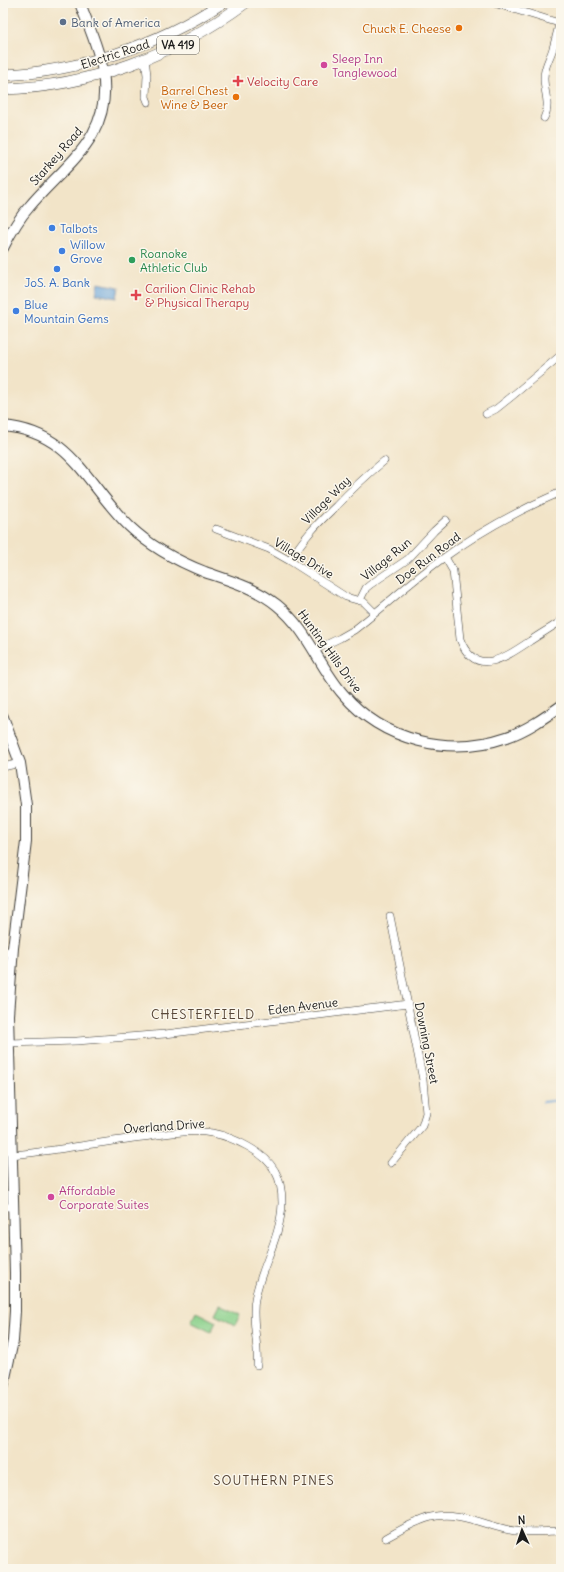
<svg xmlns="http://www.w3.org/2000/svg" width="564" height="1572" viewBox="0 0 564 1572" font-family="Delius,sans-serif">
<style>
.green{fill:#89d08a;stroke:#527653}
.water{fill:#68a3d8;stroke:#42607a}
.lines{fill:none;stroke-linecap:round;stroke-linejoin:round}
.stream{stroke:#68a3d8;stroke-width:2}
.street-casing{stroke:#3c3a36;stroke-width:8}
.secondary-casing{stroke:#3c3a36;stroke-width:12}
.primary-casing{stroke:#3c3a36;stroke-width:12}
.street{stroke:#fff;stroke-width:7}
.secondary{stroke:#fff;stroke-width:10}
.primary{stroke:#fff;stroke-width:11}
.service-dot{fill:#5c6f8a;stroke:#fbf7ec;stroke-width:1.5}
.food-dot{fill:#e8710a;stroke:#fbf7ec;stroke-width:1.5}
.hotel-dot{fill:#d1479c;stroke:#fbf7ec;stroke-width:1.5}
.health-dot{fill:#e0444e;stroke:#fbf7ec;stroke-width:1.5}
.shop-dot{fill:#3f7fe0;stroke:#fbf7ec;stroke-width:1.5}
.leisure-dot{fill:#2e9e5b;stroke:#fbf7ec;stroke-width:1.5}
.labels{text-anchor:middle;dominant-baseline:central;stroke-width:3;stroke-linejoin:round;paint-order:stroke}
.shield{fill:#fbf7ec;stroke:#5f5e5a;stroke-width:1}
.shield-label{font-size:11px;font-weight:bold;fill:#1c1c1c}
.service-label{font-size:12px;fill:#4e5e75;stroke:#fbf7ec;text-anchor:start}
.food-label{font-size:12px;fill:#c56008;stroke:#fbf7ec;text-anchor:end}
.street-label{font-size:12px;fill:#1c1c1c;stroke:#fbf7ec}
.hotel-label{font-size:12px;fill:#b23c85;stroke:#fbf7ec;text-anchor:start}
.health-label{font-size:12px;fill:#be3a42;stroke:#fbf7ec;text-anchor:start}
.shop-label{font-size:12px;fill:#366cbe;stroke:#fbf7ec;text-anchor:start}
.leisure-label{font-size:12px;fill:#27864d;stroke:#fbf7ec;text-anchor:start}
.neighbourhood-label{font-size:13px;letter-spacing:1px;fill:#5a493a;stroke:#fbf7ec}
</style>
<rect width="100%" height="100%" fill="#fbf7ec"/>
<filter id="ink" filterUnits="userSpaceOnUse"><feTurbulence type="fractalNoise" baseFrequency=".025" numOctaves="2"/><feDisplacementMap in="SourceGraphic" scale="8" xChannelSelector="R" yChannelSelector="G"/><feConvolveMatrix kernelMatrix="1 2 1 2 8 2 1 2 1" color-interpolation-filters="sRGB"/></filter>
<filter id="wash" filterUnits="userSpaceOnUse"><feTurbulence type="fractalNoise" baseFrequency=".012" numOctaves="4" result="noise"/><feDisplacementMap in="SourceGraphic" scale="16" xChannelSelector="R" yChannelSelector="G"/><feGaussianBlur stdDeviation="0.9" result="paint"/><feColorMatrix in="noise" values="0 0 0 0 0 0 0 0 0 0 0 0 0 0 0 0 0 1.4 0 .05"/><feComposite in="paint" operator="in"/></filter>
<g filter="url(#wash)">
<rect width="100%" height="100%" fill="#f2e4c8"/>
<path class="green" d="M220,1305L240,1315L235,1325L215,1315Z
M196,1312L216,1322L211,1332L191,1322Z"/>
<path class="water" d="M98,283L119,287L117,298L96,294Z"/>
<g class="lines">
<path class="stream" d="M543,1102L561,1100"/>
</g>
</g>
<g filter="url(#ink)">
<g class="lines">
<g class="street-casing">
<path id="street" d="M494,3L559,23
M145,59L147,75L146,97L148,102
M544,118C551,104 544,93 544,78C544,66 550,59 553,48C556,38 558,28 561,17
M486,414L496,409L511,397L561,355
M216,529L269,549L290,561L346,597L364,602L375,613
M445,557L453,571L460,639C475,679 506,657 530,641C540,634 551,628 561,621
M290,561C302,539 318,523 336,506C351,490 367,475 384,461
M360,600L366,588L371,584L408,559L434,531L446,520
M315,650L340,638L354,630C384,607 411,581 442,559C479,532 519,510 561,492
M3,767L20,763
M390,916L423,1080L426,1113L422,1126L391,1163
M3,955L13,948
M8,1043L77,1041L165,1034L408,1004
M11,1155C56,1151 99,1142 143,1137C165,1134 190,1129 212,1133C233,1137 265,1152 275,1171C281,1181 282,1193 282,1203C281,1238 261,1266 255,1299C251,1321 259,1343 257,1365
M3,1207H13
M386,1538C400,1530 415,1521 431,1517C460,1510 487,1527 515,1531C530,1533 546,1531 561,1531"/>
</g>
<g class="secondary-casing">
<path id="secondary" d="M3,248C10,234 18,219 29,207C65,164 113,138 103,72C99,48 88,25 80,3
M3,426C72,432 85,483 129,526C151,547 177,561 205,572C231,581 256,588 277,605C309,631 318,665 343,694C383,741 449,757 507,737C527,730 544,718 561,706
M3,717L20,763L26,805V841L13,948L8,1015L15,1273V1311L13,1341L3,1387"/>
</g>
<g class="primary-casing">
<path id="primary" d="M3,75C79,72 158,45 222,3
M3,89C90,87 176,54 245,3"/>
</g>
<use href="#street" class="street"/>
<use href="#secondary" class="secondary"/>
<use href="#primary" class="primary"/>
</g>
</g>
<circle class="service-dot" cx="63" cy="22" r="4"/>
<g class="food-dot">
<circle cx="459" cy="28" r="4"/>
<circle cx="236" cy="97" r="4"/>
</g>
<g class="hotel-dot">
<circle cx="324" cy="65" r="4"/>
<circle cx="51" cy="1197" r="4"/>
</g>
<g class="health-dot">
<path d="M236 75h4v4h4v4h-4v4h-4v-4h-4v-4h4z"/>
<path d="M134 289h4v4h4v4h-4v4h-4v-4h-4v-4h4z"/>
</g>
<g class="shop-dot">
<circle cx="52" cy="228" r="4"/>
<circle cx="62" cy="251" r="4"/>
<circle cx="57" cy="269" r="4"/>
<circle cx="16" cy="311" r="4"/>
</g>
<circle class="leisure-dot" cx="132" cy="260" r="4"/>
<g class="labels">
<rect class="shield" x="157" y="36" width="42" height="18" rx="3"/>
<g class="shield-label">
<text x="178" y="45">VA 419</text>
</g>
<g class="service-label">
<text x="71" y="22">Bank of America</text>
</g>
<g class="food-label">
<text x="451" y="28">Chuck E. Cheese</text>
<text x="228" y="90">Barrel Chest<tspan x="228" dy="14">Wine &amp; Beer</tspan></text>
</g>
<g class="street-label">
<text transform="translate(115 54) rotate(-18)">Electric Road</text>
<text transform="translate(56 156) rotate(-49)">Starkey Road</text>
<text transform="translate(326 500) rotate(-45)">Village Way</text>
<text transform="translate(304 558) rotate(31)">Village Drive</text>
<text transform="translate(428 558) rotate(-37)">Doe Run Road</text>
<text transform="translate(386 559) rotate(-39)">Village Run</text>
<text transform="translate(330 651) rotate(54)">Hunting Hills Drive</text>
<text transform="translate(303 1006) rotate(-7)">Eden Avenue</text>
<text transform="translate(427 1043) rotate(79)">Downing Street</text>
<text transform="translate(164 1126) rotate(-4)">Overland Drive</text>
</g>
<g class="hotel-label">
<text x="332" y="58">Sleep Inn<tspan x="332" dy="14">Tanglewood</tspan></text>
<text x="59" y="1190">Affordable<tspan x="59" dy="14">Corporate Suites</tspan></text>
</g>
<g class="health-label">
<text x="247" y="81">Velocity Care</text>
<text x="145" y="288">Carilion Clinic Rehab<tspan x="145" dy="14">&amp; Physical Therapy</tspan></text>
</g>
<g class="shop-label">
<text x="60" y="228">Talbots</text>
<text x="70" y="244">Willow<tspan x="70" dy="14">Grove</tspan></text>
<text x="57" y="282" text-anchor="middle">JoS. A. Bank</text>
<text x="24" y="304">Blue<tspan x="24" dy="14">Mountain Gems</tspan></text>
</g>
<g class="leisure-label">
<text x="140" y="253">Roanoke<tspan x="140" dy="14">Athletic Club</tspan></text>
</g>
<g class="neighbourhood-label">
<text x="203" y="1014">CHESTERFIELD</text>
<text x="274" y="1480">SOUTHERN PINES</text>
</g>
</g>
<rect width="564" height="1572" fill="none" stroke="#fbf7ec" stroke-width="16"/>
<g transform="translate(522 1530) rotate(357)" stroke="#fbf7ec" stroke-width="3" paint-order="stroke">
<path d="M0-3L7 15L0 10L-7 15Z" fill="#1c1c1c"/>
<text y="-6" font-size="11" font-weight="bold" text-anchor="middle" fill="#1c1c1c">N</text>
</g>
</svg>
